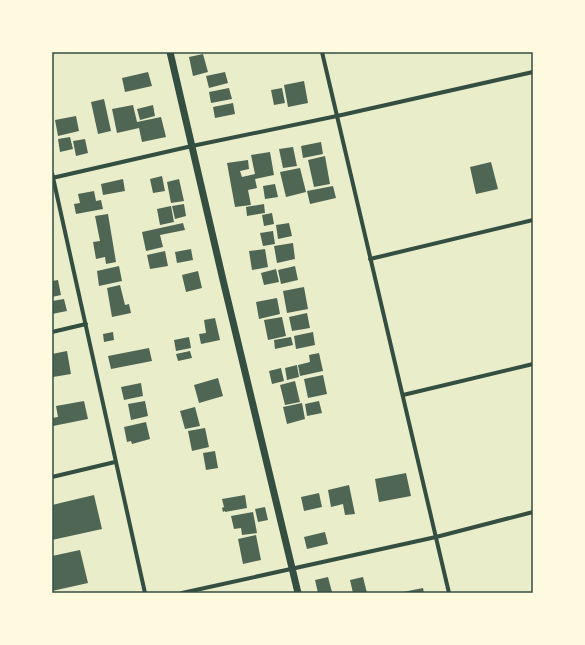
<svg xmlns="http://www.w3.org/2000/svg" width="585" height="645" viewBox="0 0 585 645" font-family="Poppins,sans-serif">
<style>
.building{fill:#4f6655}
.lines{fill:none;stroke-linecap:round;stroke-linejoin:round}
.minor{stroke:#344e41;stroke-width:4}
.tertiary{stroke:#344e41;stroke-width:7}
.neatline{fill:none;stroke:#344e41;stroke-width:1.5}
</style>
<rect width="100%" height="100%" fill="#e9edc9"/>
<path class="building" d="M203,54L208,72L193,76L189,57Z
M148,72L152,86L125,92L122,78Z
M225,72L228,83L209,88L206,76Z
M304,81L308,103L288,107L284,85Z
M229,88L232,99L211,103L209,92Z
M282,88L285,103L274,105L271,90Z
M104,99L111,131L98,134L91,102Z
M233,103L235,114L215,118L213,107Z
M133,105L137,122L161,117L166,137L142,142L139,128L117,133L112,109Z
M153,105L155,116L140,120L137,109Z
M76,116L79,131L58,136L55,120Z
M70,137L73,149L60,152L58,139Z
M85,139L88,153L76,156L73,141Z
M321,142L323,154L303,158L301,146Z
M293,147L297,166L283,168L279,149Z
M270,152L274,175L255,179L257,188L248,190L251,205L235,207L227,163L248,160L249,169L240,171L242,177L255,174L251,155Z
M325,156L330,184L314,187L308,160Z
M491,162L498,189L476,194L470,167Z
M300,168L306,192L286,197L280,172Z
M162,176L165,191L153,193L150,179Z
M123,179L125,191L103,195L101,184Z
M179,179L184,201L171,203L167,182Z
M275,184L278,197L265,199L263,186Z
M333,186L336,198L310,204L307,191Z
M94,191L96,201L101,200L103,209L76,214L74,204L80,203L78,194Z
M184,204L186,216L175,219L172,206Z
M264,204L265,213L247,216L246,207Z
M171,206L174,222L160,225L157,209Z
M272,213L274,224L264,226L262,215Z
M108,214L116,262L106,264L105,257L96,259L93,242L100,241L95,216Z
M183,223L185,230L160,235L163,247L146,251L142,232Z
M289,223L292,236L278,239L276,225Z
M273,231L275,244L263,246L260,233Z
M293,243L295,259L277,263L274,246Z
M191,249L193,260L177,263L175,252Z
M265,249L268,267L252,270L249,251Z
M165,251L168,266L150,269L147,255Z
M119,266L122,281L99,286L97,271Z
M295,266L298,280L281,284L278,270Z
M276,269L279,282L264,285L261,273Z
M198,271L202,288L186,292L182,275Z
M58,280L61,295L52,297V281Z
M120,285L125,305L129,304L131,313L112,317L107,288Z
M304,287L308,309L287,313L283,291Z
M277,298L280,314L259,319L256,302Z
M64,299L67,311L52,314V301Z
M307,313L310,328L292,331L289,317Z
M282,317L286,336L268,340L264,320Z
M215,318L220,340L201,344L199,334L206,333L204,320Z
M113,332L114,340L104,342L103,334Z
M313,332L315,345L296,349L294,336Z
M189,337L191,348L176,351L174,340Z
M291,337L293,345L275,349L274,340Z
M149,348L152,361L111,369L108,356Z
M67,351L71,374L53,377L52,354Z
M190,351L192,358L178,361L176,354Z
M319,353L323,371L300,376L298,365L310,362L309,355Z
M297,365L299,377L287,380L285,368Z
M281,368L284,381L272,384L269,371Z
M323,375L327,394L308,398L304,379Z
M218,378L223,396L199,403L194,385Z
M295,381L300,402L285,405L280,385Z
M141,383L143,396L124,400L121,387Z
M84,401L88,419L53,426L52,418L58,417L56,406Z
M145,401L148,416L131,420L128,404Z
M319,401L322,413L307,416L305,404Z
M302,403L305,419L287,424L283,407Z
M195,407L200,426L185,429L180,411Z
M146,422L150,439L132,444L131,441L127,442L124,427Z
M205,428L209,447L192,451L188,431Z
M215,451L218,468L206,470L203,453Z
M406,473L411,496L379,502L375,479Z
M349,485L355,514L345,515L343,504L331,507L328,490Z
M319,493L322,507L304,511L301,497Z
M94,495L102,529L52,540V505Z
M245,495L247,508L225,512V511L223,512L222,508L224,507L222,499Z
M265,507L268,520L258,522L255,509Z
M253,512L257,533L242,535L241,528L234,529L231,516Z
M325,532L328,544L307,549L304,537Z
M256,535L261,560L243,564L238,539Z
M80,550L88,583L52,591V556Z
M328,577L332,592L318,593L315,580Z
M363,577L367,593H353L350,580Z
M423,588L424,593H403V592Z"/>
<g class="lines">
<path class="minor" d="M322,52L449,593
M52,173L145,593
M52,178L192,146L337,116L533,72
M370,259L533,220
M52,332L86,324
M403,395L533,364
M52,477L115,462
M182,593L436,537L533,512"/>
<path class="tertiary" d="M170,52L223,280L298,593"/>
</g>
<rect width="585" height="645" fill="none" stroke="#fefae0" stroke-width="106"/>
<rect x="53" y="53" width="479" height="539" class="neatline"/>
</svg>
